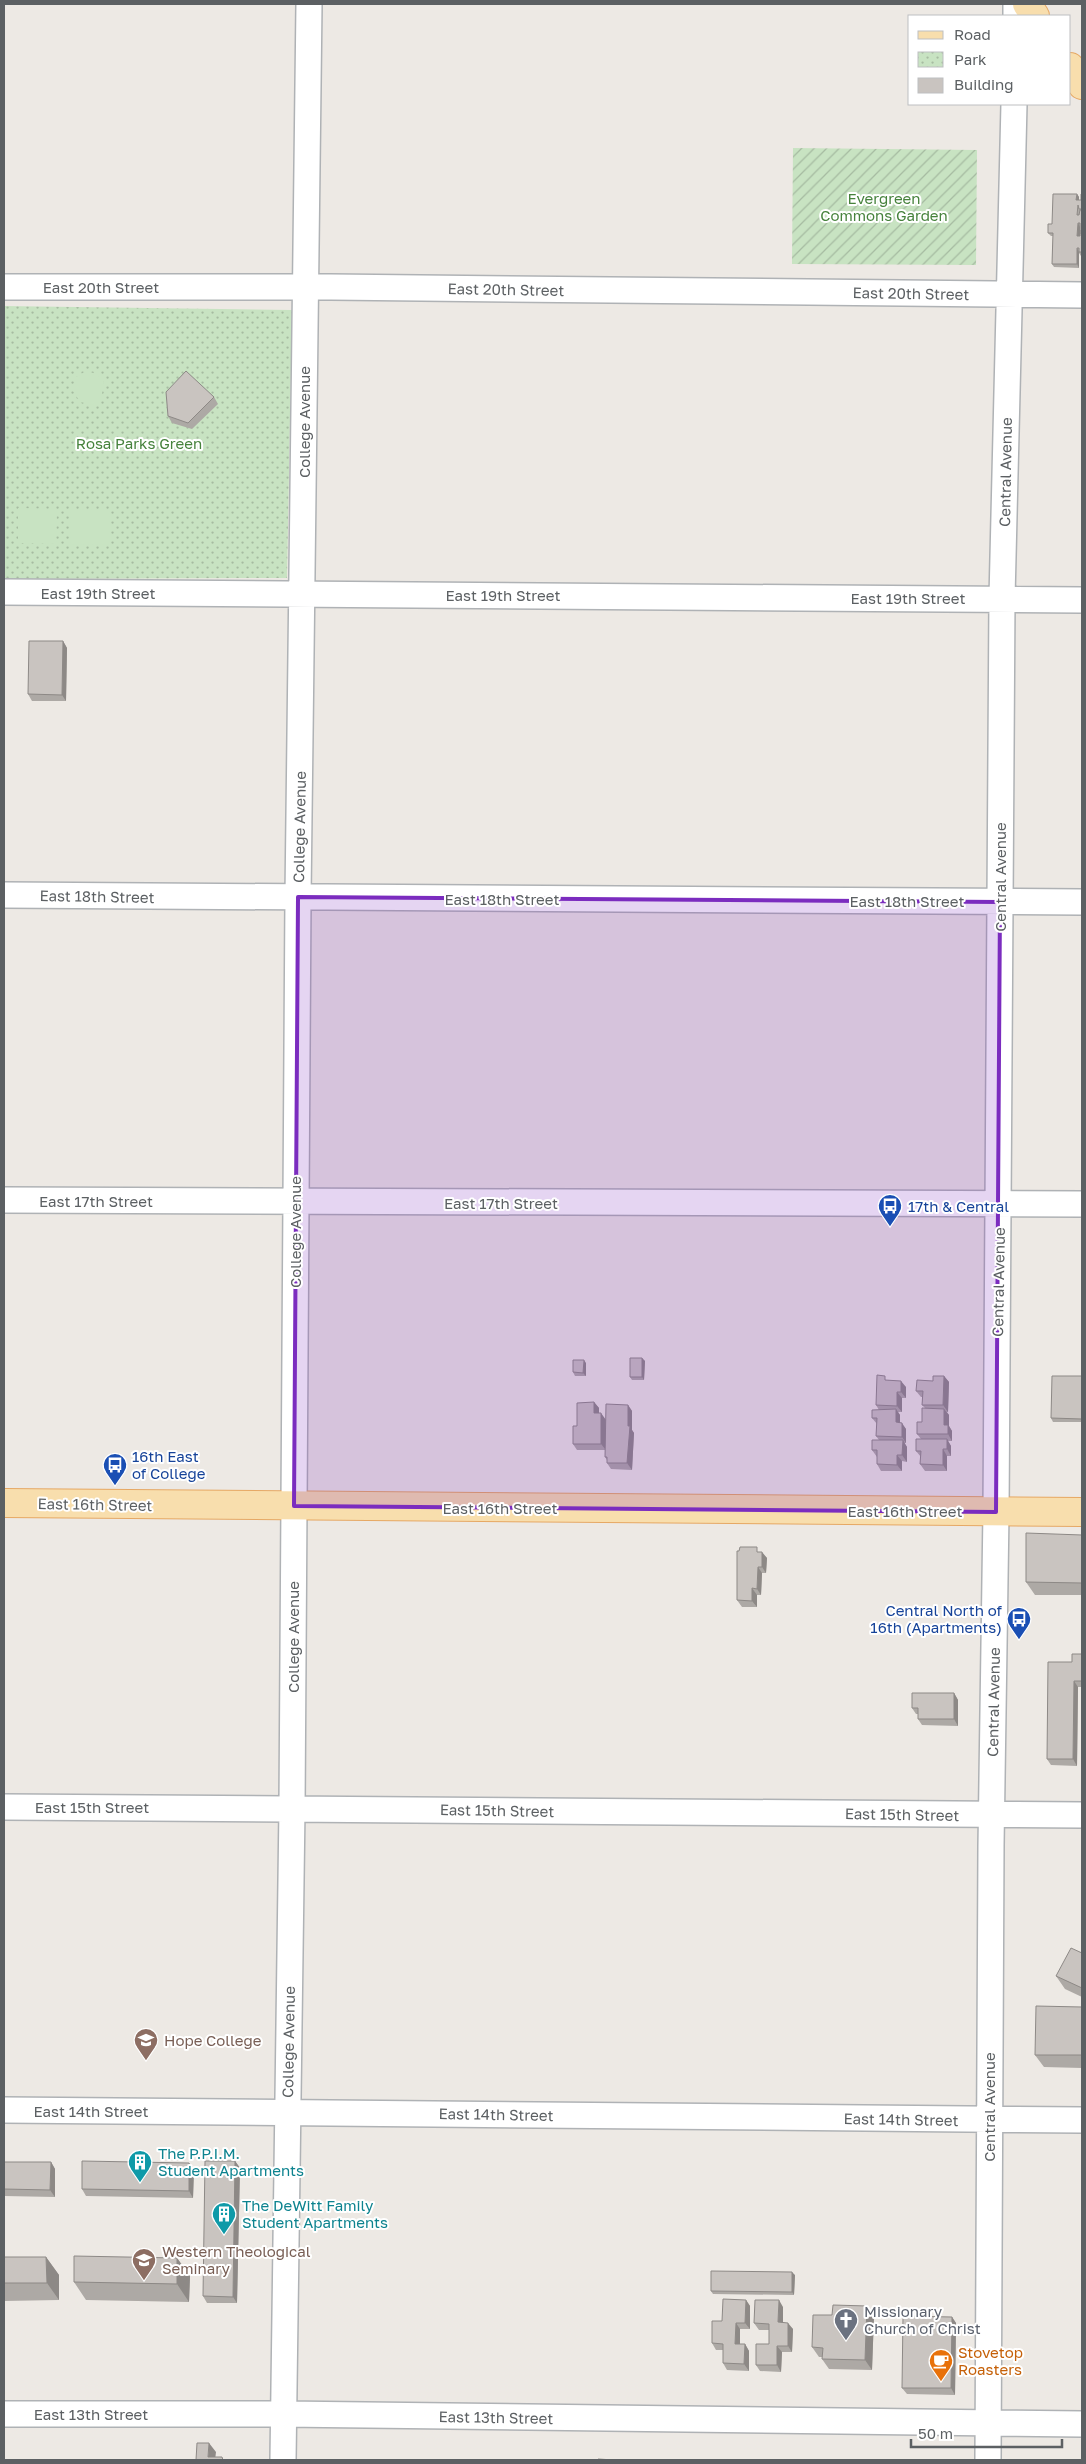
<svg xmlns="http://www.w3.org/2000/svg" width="1086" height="2464" viewBox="0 0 1086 2464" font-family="'Golos Text',sans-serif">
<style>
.park{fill:url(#park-dots)}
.garden{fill:url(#garden-furrows)}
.pitch{fill:#c8e3c2}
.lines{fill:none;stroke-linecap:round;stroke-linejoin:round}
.minor-casing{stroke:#afb2b5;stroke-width:28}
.major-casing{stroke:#e6a864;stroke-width:30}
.minor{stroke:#fff;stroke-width:25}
.major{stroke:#f8dead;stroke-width:28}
.wall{fill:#ada9a5}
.shaded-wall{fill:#8d8986}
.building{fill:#c9c4c0;stroke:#8d8986}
.marked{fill:#7b2cbf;fill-opacity:0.2;stroke:#7b2cbf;stroke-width:4;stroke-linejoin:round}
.labels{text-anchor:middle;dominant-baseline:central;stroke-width:4;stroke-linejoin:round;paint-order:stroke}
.park-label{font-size:15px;fill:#46823c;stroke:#fff}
.street-label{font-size:15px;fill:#5c6063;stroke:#fff}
.transit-label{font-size:15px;fill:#164399;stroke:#fff;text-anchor:start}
.education-label{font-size:15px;fill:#785e54;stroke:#fff;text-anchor:start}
.culture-label{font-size:15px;fill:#0d838f;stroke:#fff;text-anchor:start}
.worship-label{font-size:15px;fill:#5b616d;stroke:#fff;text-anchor:start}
.food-label{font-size:15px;fill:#c56008;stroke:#fff;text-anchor:start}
</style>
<defs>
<pattern id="park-dots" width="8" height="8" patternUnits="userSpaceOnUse" patternTransform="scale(1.25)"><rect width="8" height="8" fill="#c8e3c2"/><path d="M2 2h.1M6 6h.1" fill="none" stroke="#a6bba1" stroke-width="1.8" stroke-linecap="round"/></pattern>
<pattern id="garden-furrows" width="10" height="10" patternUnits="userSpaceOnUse" patternTransform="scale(1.25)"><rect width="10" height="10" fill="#c8e3c2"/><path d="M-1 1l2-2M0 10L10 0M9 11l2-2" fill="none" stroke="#a6bba1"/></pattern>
</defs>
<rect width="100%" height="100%" fill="#ede9e4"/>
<path class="park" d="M4,306L292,310L287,578L4,579Z"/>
<path class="garden" d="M793,148L977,150L976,265L792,264Z"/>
<path class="pitch" d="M86,371L97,374L104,382L100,406L80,402L72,389L76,377Z
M18,508L57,509L56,544L18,543Z
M109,509L110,544L71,545L70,510Z"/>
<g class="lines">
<g class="minor-casing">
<path id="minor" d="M1016,16V4
M4,287H331L1082,295
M4,592L1082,600
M4,895L1082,902
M4,1200L1082,1204
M4,1807L1082,1815
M4,2110L1082,2120
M4,2414H284L1082,2424
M283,2460L292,1808L298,897L309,4
M988,2460L991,1846L996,1512L1002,598L1014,104"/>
</g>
<g class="major-casing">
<path id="major" d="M1027,4L1035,16
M1070,67L1082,85
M4,1503L1082,1512"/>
</g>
<use href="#minor" class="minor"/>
<use href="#major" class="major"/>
</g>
<path class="wall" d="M1077,194L1079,197V200H1081L1082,194V256H1081L1079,253V268L1054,267L1052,264L1053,236H1051L1048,233L1052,224Z
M214,397L218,404L192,429L172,423L168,416Z
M63,641L67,648L66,701H32L28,694Z
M642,1358L645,1361L644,1380H632L630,1377Z
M586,1363V1376H575L573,1372Z
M944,1376L949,1382L948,1412H947L949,1415V1426L952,1431V1441H948L951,1446V1456H947V1471H925L920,1464L921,1457L916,1451L921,1439L917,1434L922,1422L925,1408L922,1405V1397H921L916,1391L933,1381Z
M1082,1376V1422H1053L1051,1418Z
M888,1380L906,1387V1398H902V1412H898L900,1415V1423L906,1429V1443H904L907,1447V1462L902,1461V1471H881L877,1464V1457L872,1450L879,1440L876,1436L877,1424L872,1418L879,1410L876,1405Z
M594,1402L599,1408V1413L605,1420L628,1405L632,1411V1430L634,1433L632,1470L611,1469L607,1463V1460L605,1457V1450H577L573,1444L577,1426Z
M1082,1535V1595H1035L1026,1582Z
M760,1552L767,1558L766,1573H762L761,1595H757V1607H742L737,1600Z
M1082,1654V1687H1078L1077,1766L1051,1765L1047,1759L1072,1662Z
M954,1693L958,1700V1726L922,1725L918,1719V1714H916L912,1708Z
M1082,1953V1997L1065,1989L1056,1976Z
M1082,2007V2068L1044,2067L1035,2055Z
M235,2161L240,2168L237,2303H207L203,2296Z
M4,2162H51L55,2169V2197L4,2196Z
M189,2163L194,2169L193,2198L86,2196L82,2189Z
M4,2257H46L59,2275V2300L4,2301Z
M177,2258L190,2276L189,2302L86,2300L74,2282Z
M795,2275L794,2295L713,2294L711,2291Z
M746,2300L750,2306V2329H740V2344H745L749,2351V2371L727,2370L723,2363V2350H716L712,2343L722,2321Z
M867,2306L874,2316L872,2370L829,2369L822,2359L823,2357H819L812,2347L832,2315Z
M783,2307V2322L793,2329L792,2352H782L781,2372L760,2371L756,2365L769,2344V2330H759L754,2323Z
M952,2317L956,2323L955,2395L907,2394L902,2388Z"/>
<path class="shaded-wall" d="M1077,194L1079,197V204L1076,200Z
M1078,223L1080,227V239L1077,236Z
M1077,248L1079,252V268L1077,264Z
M63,641L67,648L66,701L62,695Z
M642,1358L645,1361L644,1380L642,1377Z
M584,1360L586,1363V1376L583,1373Z
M944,1376L949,1382L948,1412L943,1405Z
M901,1381L906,1387V1398L901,1392Z
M897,1392L902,1398V1412L897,1406Z
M594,1402L599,1408V1420L594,1413Z
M628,1405L632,1411V1430L634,1433L632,1470L627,1463Z
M896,1409L900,1415V1429L896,1422Z
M944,1409L949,1415V1426L952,1431V1441L948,1434L944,1425Z
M601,1413L606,1420V1450L601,1444Z
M902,1423L906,1429V1443L902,1437Z
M947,1439L951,1446V1456L947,1449Z
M903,1440L907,1447V1462L902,1455Z
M943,1449L947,1456V1471L943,1465Z
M897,1455L902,1461V1471L897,1465Z
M762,1552L767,1558L766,1573L762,1567Z
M758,1567L762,1573L761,1595L757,1589Z
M752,1588L757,1595V1607L752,1601Z
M1074,1681L1078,1687L1077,1766L1073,1759Z
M954,1693L958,1700V1726L954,1719Z
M235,2161L240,2168L237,2303L233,2297Z
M51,2162L55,2169V2197L50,2190Z
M189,2163L194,2169L193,2198L189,2191Z
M46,2257L59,2275V2300L47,2283Z
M177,2258L190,2276L189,2302L177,2284Z
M792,2272L795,2275L794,2295L792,2292Z
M746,2300L750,2306V2329L745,2323Z
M779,2300L783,2307V2329L778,2322Z
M867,2306L874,2316L872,2370L865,2360Z
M952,2317L956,2323L955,2395L951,2388Z
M736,2323L740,2329V2351L735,2344Z
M788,2323L793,2329L792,2352L788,2346Z
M745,2344L749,2351V2371L744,2364Z
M777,2346L782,2352L781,2372L777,2365Z
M209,2443L216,2452L215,2460L208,2457Z"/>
<path class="building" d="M1053,194H1077L1076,200H1081V194H1082V209H1079L1078,205L1077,215H1079L1080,210H1082V231H1080V223H1078L1077,236H1080V233H1082V252H1079V248H1077V264H1052L1053,233H1048V224H1052Z
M186,371L214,397L188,423L168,416L166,392Z
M29,641H63L62,695L28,694Z
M630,1358H642V1377H630Z
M573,1360H584L583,1373L573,1372Z
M877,1375L885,1376V1380L901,1381V1392H897V1406L876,1405Z
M933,1376H944L943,1405H922L923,1391H916L917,1380L933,1381Z
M1052,1376H1082V1419L1051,1418Z
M594,1402V1413H601V1444H573V1426H577V1403Z
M606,1404L628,1405V1426H630L627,1463H607V1457H605Z
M922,1408L944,1409V1425H948V1434H917V1422H922Z
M896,1409V1422L902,1423V1437L876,1436L877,1418H872V1410Z
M916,1439H947V1449H943V1465L920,1464L921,1451H916Z
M872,1440H903L902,1455H897V1465L877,1464V1450H872Z
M1026,1533L1082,1535V1583L1026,1582Z
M740,1547H757V1552H762V1567H758L757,1589L752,1588V1601L737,1600V1551H739Z
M1072,1654H1082V1681H1074L1073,1759H1047L1048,1662H1072Z
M912,1693H954V1719H918V1708H912Z
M1071,1948L1082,1953V1988L1056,1976Z
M1036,2006L1082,2007V2055H1035Z
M82,2161L189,2163V2191L82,2189Z
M205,2161H235L233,2297L203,2296Z
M4,2162H51L50,2190L4,2189Z
M74,2256L177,2258V2284L74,2282Z
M4,2257H46L47,2283H4Z
M711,2271L792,2272V2292L711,2291Z
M723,2299L746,2300L745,2323H736L735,2344H745L744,2364L723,2363V2344L712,2343V2321H722Z
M755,2300H779L778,2322L788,2323V2346H777V2365H756V2344H769V2324L754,2323Z
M833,2305L867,2306L865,2360L822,2359L823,2348L812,2347L813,2315H832Z
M903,2316L952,2317L951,2388H902Z
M197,2443H209L208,2457H222L223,2460H196Z
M598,2459L614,2460H598Z"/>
<path class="marked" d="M298,897L1000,902L996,1512L294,1506Z"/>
<defs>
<g id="bus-pin" transform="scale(1.25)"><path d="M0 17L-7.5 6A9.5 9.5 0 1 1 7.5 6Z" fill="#1a4fb4" stroke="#fff"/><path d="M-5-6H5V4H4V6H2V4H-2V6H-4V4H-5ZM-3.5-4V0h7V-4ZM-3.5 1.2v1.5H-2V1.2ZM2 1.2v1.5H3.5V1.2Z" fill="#fff"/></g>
<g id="university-pin" transform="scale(1.25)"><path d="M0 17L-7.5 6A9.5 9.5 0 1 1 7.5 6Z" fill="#8d6e63" stroke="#fff"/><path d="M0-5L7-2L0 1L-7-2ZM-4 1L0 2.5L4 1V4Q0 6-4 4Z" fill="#fff"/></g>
<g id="building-pin" transform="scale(1.25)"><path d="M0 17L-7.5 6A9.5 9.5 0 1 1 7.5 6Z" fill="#0f9aa8" stroke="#fff"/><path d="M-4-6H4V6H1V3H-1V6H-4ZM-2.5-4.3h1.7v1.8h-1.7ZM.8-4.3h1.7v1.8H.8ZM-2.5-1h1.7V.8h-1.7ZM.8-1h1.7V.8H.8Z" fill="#fff"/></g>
<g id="church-pin" transform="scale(1.25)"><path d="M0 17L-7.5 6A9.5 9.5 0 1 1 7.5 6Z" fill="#6b7280" stroke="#fff"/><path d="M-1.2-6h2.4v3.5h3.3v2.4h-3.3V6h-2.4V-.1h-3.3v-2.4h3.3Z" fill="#fff"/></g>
<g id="cafe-pin" transform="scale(1.25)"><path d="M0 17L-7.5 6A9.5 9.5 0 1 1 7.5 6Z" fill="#e8710a" stroke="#fff"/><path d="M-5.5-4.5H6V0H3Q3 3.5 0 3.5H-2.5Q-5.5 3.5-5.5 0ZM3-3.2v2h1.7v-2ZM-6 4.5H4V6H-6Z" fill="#fff"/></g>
</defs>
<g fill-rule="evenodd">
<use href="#bus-pin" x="890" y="1206"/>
<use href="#bus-pin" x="115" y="1465"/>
<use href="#bus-pin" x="1019" y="1619"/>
<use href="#university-pin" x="146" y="2040"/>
<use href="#building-pin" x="140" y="2162"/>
<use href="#building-pin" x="224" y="2214"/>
<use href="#university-pin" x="144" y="2260"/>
<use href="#church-pin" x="846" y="2320"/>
<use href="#cafe-pin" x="941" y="2361"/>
</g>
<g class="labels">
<g class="park-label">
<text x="884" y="198">Evergreen<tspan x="884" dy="17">Commons Garden</tspan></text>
<text x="139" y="443">Rosa Parks Green</text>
</g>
<g class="street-label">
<text x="101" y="287">East 20th Street</text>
<text transform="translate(506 289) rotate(1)">East 20th Street</text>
<text transform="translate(911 293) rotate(1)">East 20th Street</text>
<text transform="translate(304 422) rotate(-90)">College Avenue</text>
<text transform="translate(1005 472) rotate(-89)">Central Avenue</text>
<text x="98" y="593">East 19th Street</text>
<text x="503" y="595">East 19th Street</text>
<text x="908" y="598">East 19th Street</text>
<text transform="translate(299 827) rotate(-89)">College Avenue</text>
<text transform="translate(1000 877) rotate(-90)">Central Avenue</text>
<text transform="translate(97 896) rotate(1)">East 18th Street</text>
<text x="502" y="899">East 18th Street</text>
<text x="907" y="901">East 18th Street</text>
<text x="96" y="1201">East 17th Street</text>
<text x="501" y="1203">East 17th Street</text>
<text transform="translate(295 1232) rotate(-90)">College Avenue</text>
<text transform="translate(998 1282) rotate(-89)">Central Avenue</text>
<text transform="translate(95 1504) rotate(1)">East 16th Street</text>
<text x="500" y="1508">East 16th Street</text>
<text x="905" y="1511">East 16th Street</text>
<text transform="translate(293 1637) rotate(-90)">College Avenue</text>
<text transform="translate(993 1702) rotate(-89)">Central Avenue</text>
<text x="92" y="1807">East 15th Street</text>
<text transform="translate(497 1810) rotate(1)">East 15th Street</text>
<text transform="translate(902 1814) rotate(1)">East 15th Street</text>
<text transform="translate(288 2042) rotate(-89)">College Avenue</text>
<text transform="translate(989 2107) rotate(-90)">Central Avenue</text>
<text x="91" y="2111">East 14th Street</text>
<text transform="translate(496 2114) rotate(1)">East 14th Street</text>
<text transform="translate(901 2119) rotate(1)">East 14th Street</text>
<text x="91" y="2414">East 13th Street</text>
<text transform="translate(496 2417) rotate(1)">East 13th Street</text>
</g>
<g class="transit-label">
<text x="908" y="1206">17th &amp; Central</text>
<text x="132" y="1456">16th East<tspan x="132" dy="17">of College</tspan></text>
<text x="1002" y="1610" text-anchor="end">Central North of<tspan x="1002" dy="17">16th (Apartments)</tspan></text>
</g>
<g class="education-label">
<text x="164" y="2040">Hope College</text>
<text x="162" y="2251">Western Theological<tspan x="162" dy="17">Seminary</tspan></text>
</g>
<g class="culture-label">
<text x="158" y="2153">The P.P.I.M.<tspan x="158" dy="17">Student Apartments</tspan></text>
<text x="242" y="2205">The DeWitt Family<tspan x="242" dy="17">Student Apartments</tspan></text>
</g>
<g class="worship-label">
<text x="864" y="2311">Missionary<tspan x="864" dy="17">Church of Christ</tspan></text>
</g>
<g class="food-label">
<text x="958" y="2352">Stovetop<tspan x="958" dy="17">Roasters</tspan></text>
</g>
</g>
<rect width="1086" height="2464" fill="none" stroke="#5c6063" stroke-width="10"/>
<rect x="908" y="15" width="162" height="90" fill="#ffffff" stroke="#bebfc1"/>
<rect x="918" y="31" width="25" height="8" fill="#f8dead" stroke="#bebfc1"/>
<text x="954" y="40" font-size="15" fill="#5c6063">Road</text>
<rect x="918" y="52" width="25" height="15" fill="url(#park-dots)" stroke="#bebfc1"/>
<text x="954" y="65" font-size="15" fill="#5c6063">Park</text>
<rect x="918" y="78" width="25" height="15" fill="#c9c4c0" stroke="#bebfc1"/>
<text x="954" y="90" font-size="15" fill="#5c6063">Building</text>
<path d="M911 2439v8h151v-8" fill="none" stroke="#5c6063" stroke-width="2.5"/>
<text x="918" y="2439" font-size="15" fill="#5c6063" stroke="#ffffff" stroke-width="4" paint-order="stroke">50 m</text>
</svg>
